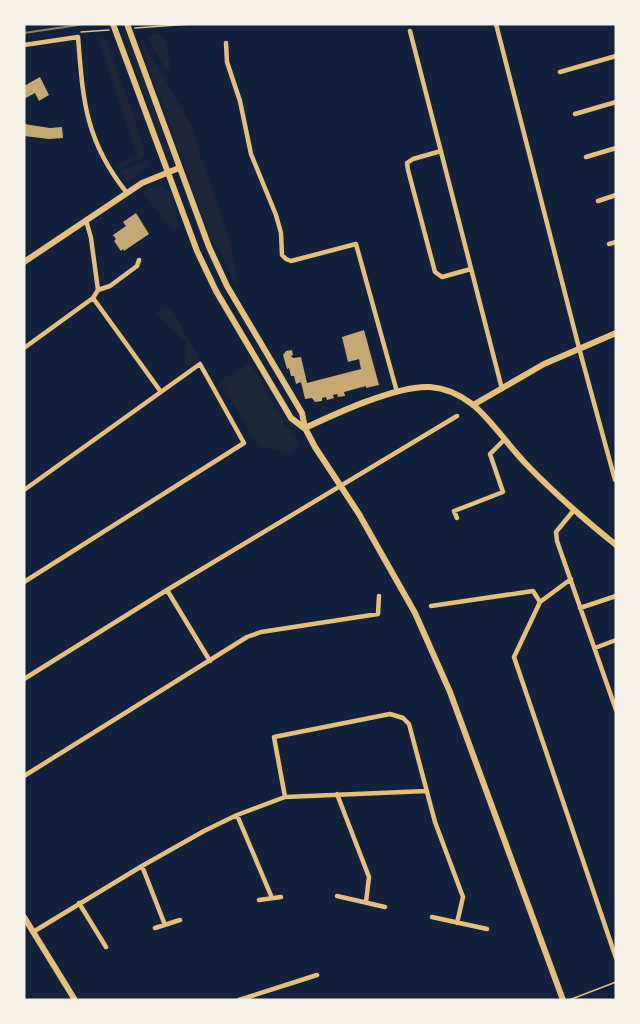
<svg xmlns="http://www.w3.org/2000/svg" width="640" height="1024" viewBox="0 0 640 1024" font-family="'DM Sans',sans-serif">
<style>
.green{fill:#1d2539}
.building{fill:#c6a872}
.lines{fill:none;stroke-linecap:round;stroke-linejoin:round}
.path{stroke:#e5c07b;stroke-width:1.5}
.minor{stroke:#e5c07b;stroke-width:4.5}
.tertiary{stroke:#e5c07b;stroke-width:6}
.rail{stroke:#918062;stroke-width:2}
</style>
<rect width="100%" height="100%" fill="#14213d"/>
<path class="green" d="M126,33L172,158L170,161L168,160L123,34Z
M157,33L167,42L170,70L168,72L147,38Z
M105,37L131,108L146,156L117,168L115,165L138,157L98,39Z
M139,39H141L192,126L201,157L229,237L238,285L236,286L221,253L210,237Z
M148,161V166L128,183L120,171Z
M161,185L171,192L180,229L171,228L142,192Z
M170,307L199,357L185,367V341L154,312Z
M250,362L285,425L301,446L289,452L259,446L255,440L220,381Z"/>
<path class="building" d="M40,77L49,95L39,101L35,93L24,99V86Z
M24,124L50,128L62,127L63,138L49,139L24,136Z
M136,213L149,234L124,251L123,249L121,251L114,241L116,239L113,235L126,226L123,222Z
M364,330L379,385L366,388V386L344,392L345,396L338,397L337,394L333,395L334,398L327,400L326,397L322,398V401L315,402L312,398L305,399L301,382L296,384L294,376H291L289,368L287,369L283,355L286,351L292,350L293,355L291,356L293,358L301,357L307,383L361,369L359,359L348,362L342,337Z"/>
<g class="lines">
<path class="path" d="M135,28L192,24
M81,32L109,30
M569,1000L616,982"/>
<path class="minor" d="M496,24L579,348L615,480
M410,31L502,389
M226,43L227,62L240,101L251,154L276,215L281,233L282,255L286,259L291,261L356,244L397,392
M24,45L78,37C83,100 85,141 127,193
M560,72L616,56
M575,114L616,102
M441,151L413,159L407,163L408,170L435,272L442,277L471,269
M586,157L616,148
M598,201L616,195
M609,244L616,242
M98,290L110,286L137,266L139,260
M93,298L161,392
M24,348L93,298L98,290L91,238L86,220
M24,490L200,364L244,443L24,582
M574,510L556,532L557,541L616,710
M457,518L454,511L503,492L490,454L504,440
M571,579L540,602L514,657L616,958
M167,590L210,661
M431,606L533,591L540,602
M580,608L616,596
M595,648L616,640
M24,679L167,590L457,416
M24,776L247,637L261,632L378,614L379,596
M337,794L369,877L366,902
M285,797L274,737L390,714L403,718L409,724L435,822L463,897L457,923
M237,815L272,898
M142,866L165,925
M337,896L385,907
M259,900L281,897
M79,903L106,947
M432,917L487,929
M155,928L180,920
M33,932L142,866L204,831L237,815L285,797L427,791
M239,1000L317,975"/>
<path class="tertiary" d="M113,24L197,251L216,291L291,418L304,428
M127,24L209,247L227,286L302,413L305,428L315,447L359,514L415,613L450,692L563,1000
M24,262L142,183L179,168
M473,405L544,364L616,333
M305,428C335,414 397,385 430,387C445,388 460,395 472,404C491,419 509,447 527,465C555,494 585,520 616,545
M24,917L75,1000"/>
<path class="rail" d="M24,33L85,24"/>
</g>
<rect width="640" height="1024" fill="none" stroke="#f6f1e7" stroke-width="51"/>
</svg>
